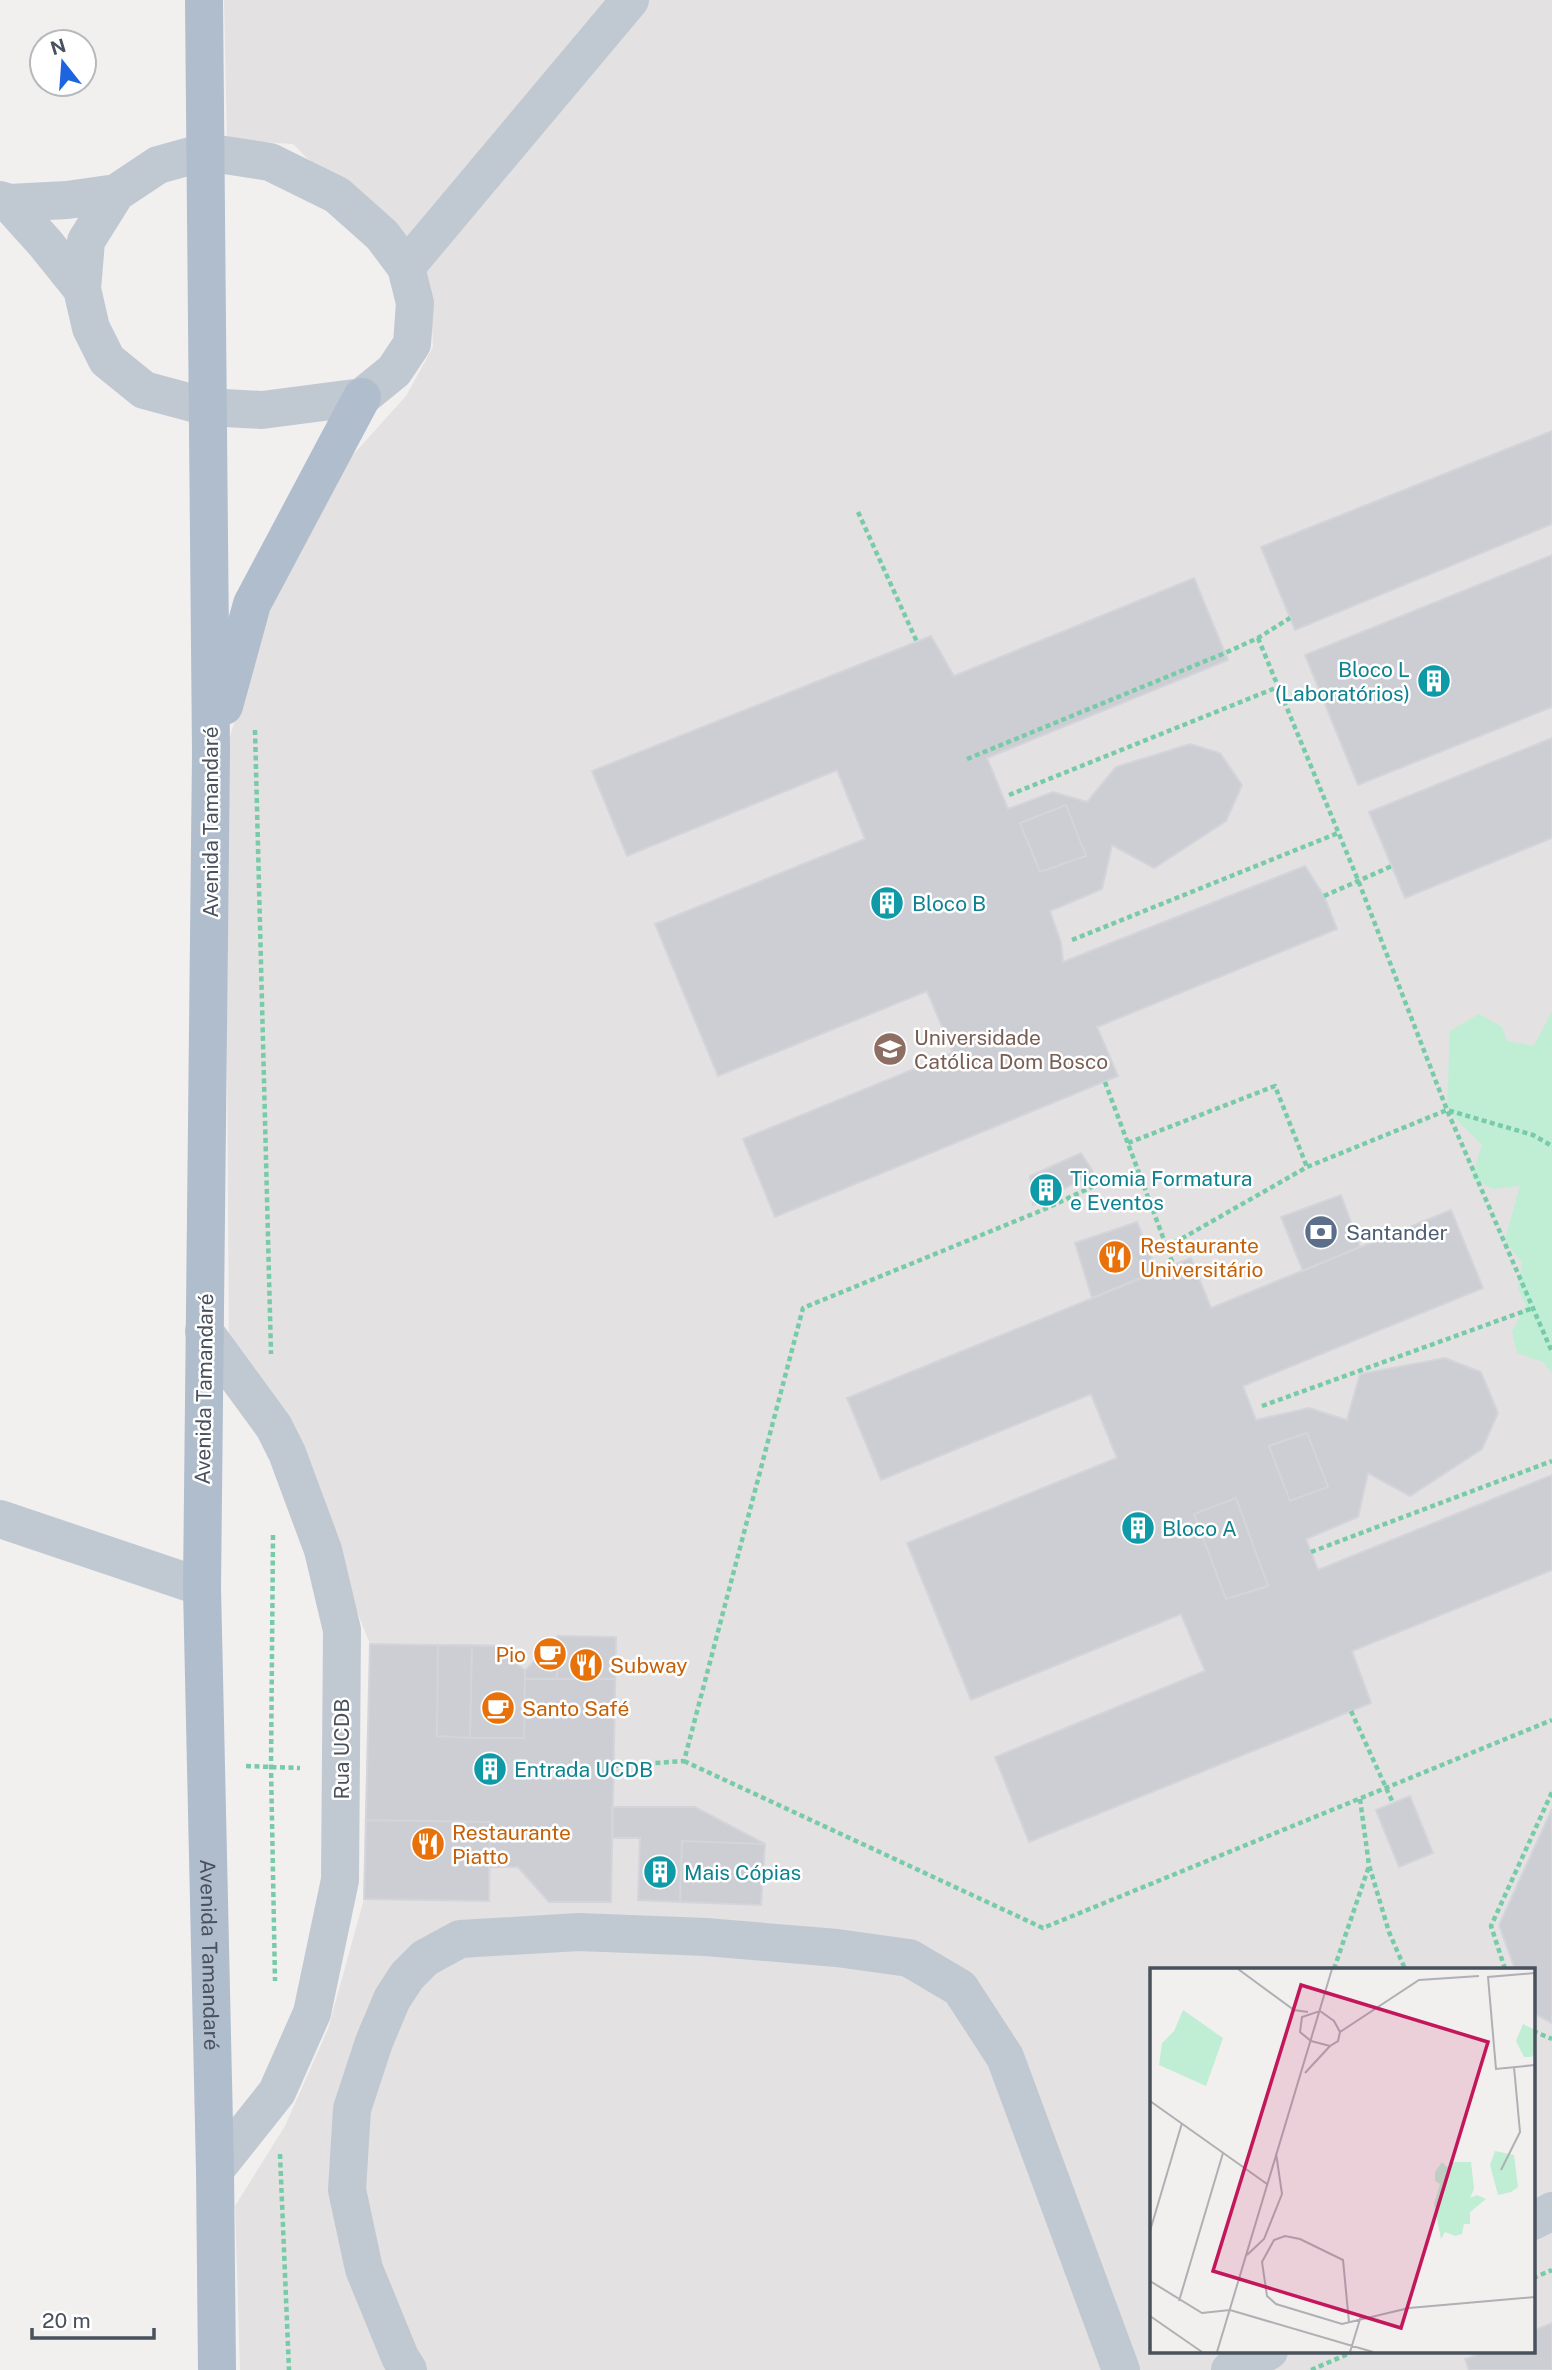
<svg xmlns="http://www.w3.org/2000/svg" width="1552" height="2370" viewBox="0 0 1552 2370" font-family="'Public Sans',sans-serif">
<style>
.education{fill:#e3e1e1;fill-rule:evenodd}
.green{fill:#bfeed4}
.building{fill:#ccced4;stroke:#d3d5db;stroke-width:2}
.lines{fill:none;stroke-linecap:round;stroke-linejoin:round}
.path{stroke:#78cba8;stroke-width:4.5;stroke-dasharray:5 3.5;stroke-linecap:butt}
.minor{stroke:#c0c9d1;stroke-width:38}
.major{stroke:#b0bdcd;stroke-width:38}
.labels{text-anchor:middle;dominant-baseline:central;stroke-width:5;stroke-linejoin:round;paint-order:stroke}
.culture-label{font-size:21px;fill:#0d838f;stroke:#fff;text-anchor:start}
.street-label{font-size:21px;fill:#48515c;stroke:#fff}
.education-label{font-size:21px;fill:#785e54;stroke:#fff;text-anchor:start}
.service-label{font-size:21px;fill:#4e5e75;stroke:#fff;text-anchor:start}
.food-label{font-size:21px;fill:#c56008;stroke:#fff;text-anchor:start}
.inset-road{fill:none;stroke:#aeb0b4;stroke-width:2}
.view{fill:#c2185b;fill-opacity:0.15;stroke:#c2185b;stroke-width:3.5}
.inset-edge{fill:none;stroke:#48515c;stroke-width:3.5}
</style>
<rect width="100%" height="100%" fill="#f2efef"/>
<path class="education" d="M224,0H1552V2370H240L235,2206L285,2126L328,2029L364,1899L370,1644L332,1549L229,1345L225,753L265,621L341,468L406,396L433,347L431,304L325,176L293,144L227,140ZM1151,1969H1533V2351H1151Z"/>
<path class="green" d="M1552,1011V1373L1543,1362L1517,1353L1512,1332L1526,1305L1518,1288L1522,1263L1505,1240L1520,1186L1493,1189L1471,1178L1482,1145L1447,1110L1450,1031L1479,1014L1502,1027L1507,1041L1534,1046Z"/>
<path class="building" d="M1552,431V524L1295,630L1261,547Z
M1552,555V707L1358,785L1305,655Z
M1194,578L1228,660L987,758L1008,809L1053,792L1087,802L1116,767L1190,744L1220,753L1242,785L1226,821L1154,868L1112,845L1102,889L1050,911L1061,943L1063,962L1305,866L1324,896L1337,929L1097,1027L1118,1076L775,1217L743,1139L953,1053L927,991L718,1076L655,924L865,839L837,770L627,856L592,771L931,636L954,676Z
M1552,738V838L1405,898L1369,812Z
M1066,805L1086,856L1040,872L1020,823Z
M1081,1153L1094,1173L1033,1205L1030,1176Z
M1341,1195L1360,1247L1303,1271L1281,1217Z
M1451,1210L1483,1288L1243,1386L1256,1420L1309,1408L1347,1420L1360,1374L1445,1358L1481,1372L1498,1413L1482,1449L1410,1496L1368,1473L1358,1517L1306,1539L1318,1570L1552,1475V1570L1352,1651L1371,1703L1029,1842L995,1757L1205,1671L1181,1614L971,1700L907,1543L1117,1458L1091,1394L881,1480L847,1398L1191,1258L1211,1308Z
M1137,1222L1157,1271L1092,1298L1075,1243Z
M1307,1433L1328,1487L1290,1501L1269,1446Z
M1236,1498L1268,1586L1226,1599L1194,1514Z
M558,1636L616,1637L611,1902H549L518,1867H489V1901L364,1899L370,1644L498,1646L525,1671Z
M558,1636L616,1637L615,1679H557Z
M558,1636L557,1679H525V1671Z
M438,1645H472L470,1738L437,1736Z
M472,1645L498,1646L525,1671L524,1738H470Z
M1410,1796L1433,1853L1399,1867L1376,1810Z
M612,1807H695L765,1844L682,1841L680,1902L638,1900L640,1838H612Z
M1552,1809V2023L1533,2013V1969H1515L1499,1925Z
M366,1820L490,1822L489,1901L364,1899Z
M682,1841L765,1844L761,1905L680,1902Z
M1552,2323V2370H1469L1465,2359L1486,2351H1533V2331Z"/>
<g class="lines">
<path class="path" d="M858,512L917,642
M1258,638L1358,880L1447,1110L1552,1352
M255,730L271,1354
M967,759L1225,653L1258,638L1290,618
M1009,795L1278,687
M1324,896L1392,866
M1072,940L1338,833
M1105,1082L1173,1264
M1128,1143L1275,1086L1307,1167
M1167,1247L1307,1167L1447,1110L1533,1135L1552,1146
M1262,1406L1533,1308
M273,1535L271,1767L275,1981
M1311,1552L1552,1461
M1351,1711L1393,1803
M684,1761L1043,1928L1552,1720
M246,1766L300,1768
M613,1766L684,1761L803,1308L1045,1209L1098,1184L1139,1172
M1360,1799L1369,1865L1389,1932L1405,1969
M1334,1969L1369,1866
M1505,1969L1491,1926L1552,1792
M1533,2031L1552,2039
M280,2154L289,2370
M1533,2278L1552,2270
M1311,2370L1355,2351"/>
<path class="minor" d="M205,152L270,162L337,195L382,235L406,267L415,303L412,344L394,371L362,397L262,410L207,407L144,390L107,360L91,328L82,289L86,241L116,193L158,165Z
M0,200L9,203L67,200L116,193
M9,203L45,243L82,289
M406,267L630,0
M204,1331L274,1427L287,1453L323,1550L342,1630L340,1880L312,2013L277,2092L215,2170
M0,1519L202,1587
M1533,2221L1552,2211
M408,2370L400,2357L364,2269L347,2190L352,2109L374,2042L392,1999L407,1976L425,1958L460,1939L579,1932L706,1937L837,1948L909,1958L960,1988L1005,2057L1121,2370
M1230,2370L1269,2351"/>
<g class="major">
<path id="s1" d="M204,0L211,752L202,1587L215,2170L217,2370"/>
<path d="M224,706L252,604L362,397"/>
</g>
</g>
<defs>
<g id="building-disc" transform="scale(1.75)"><circle r="9.5" fill="#0f9aa8" stroke="#fff"/><path d="M-4-6H4V6H1V3H-1V6H-4ZM-2.5-4.3h1.7v1.8h-1.7ZM.8-4.3h1.7v1.8H.8ZM-2.5-1h1.7V.8h-1.7ZM.8-1h1.7V.8H.8Z" fill="#fff"/></g>
<g id="university-disc" transform="scale(1.75)"><circle r="9.5" fill="#8d6e63" stroke="#fff"/><path d="M0-5L7-2L0 1L-7-2ZM-4 1L0 2.5L4 1V4Q0 6-4 4Z" fill="#fff"/></g>
<g id="bank-disc" transform="scale(1.75)"><circle r="9.5" fill="#5c6f8a" stroke="#fff"/><path d="M-6-4H6V4H-6ZM0-2.3a2.3 2.3 0 1 0 0 4.6a2.3 2.3 0 1 0 0-4.6Z" fill="#fff"/></g>
<g id="restaurant-disc" transform="scale(1.75)"><circle r="9.5" fill="#e8710a" stroke="#fff"/><path d="M-5-6h1v4h1v-4h1v4h1v-4h1v5L-1.5 .5V6h-2V.5L-5-1ZM5-6V6H3V1.5H1.5Q1.5-4 5-6Z" fill="#fff"/></g>
<g id="cafe-disc" transform="scale(1.75)"><circle r="9.5" fill="#e8710a" stroke="#fff"/><path d="M-5.5-4.5H6V0H3Q3 3.5 0 3.5H-2.5Q-5.5 3.5-5.5 0ZM3-3.2v2h1.7v-2ZM-6 4.5H4V6H-6Z" fill="#fff"/></g>
</defs>
<g fill-rule="evenodd">
<use href="#building-disc" x="1434" y="681"/>
<use href="#building-disc" x="887" y="903"/>
<use href="#university-disc" x="890" y="1049"/>
<use href="#building-disc" x="1046" y="1190"/>
<use href="#bank-disc" x="1321" y="1232"/>
<use href="#restaurant-disc" x="1115" y="1257"/>
<use href="#building-disc" x="1138" y="1528"/>
<use href="#cafe-disc" x="550" y="1654"/>
<use href="#restaurant-disc" x="586" y="1665"/>
<use href="#cafe-disc" x="498" y="1708"/>
<use href="#building-disc" x="490" y="1769"/>
<use href="#restaurant-disc" x="428" y="1844"/>
<use href="#building-disc" x="660" y="1872"/>
</g>
<g class="labels">
<g class="culture-label">
<text x="1410" y="669" text-anchor="end">Bloco L<tspan x="1410" dy="24">(Laboratórios)</tspan></text>
<text x="912" y="903">Bloco B</text>
<text x="1070" y="1178">Ticomia Formatura<tspan x="1070" dy="24">e Eventos</tspan></text>
<text x="1162" y="1528">Bloco A</text>
<text x="514" y="1769">Entrada UCDB</text>
<text x="684" y="1872">Mais Cópias</text>
</g>
<g class="street-label">
<text transform="translate(210 822) rotate(-90)">Avenida Tamandaré</text>
<text transform="translate(204 1389) rotate(-89)">Avenida Tamandaré</text>
<text transform="translate(341 1749) rotate(-90)">Rua UCDB</text>
<text stroke="none"><textPath href="#s1" startOffset="1955">Avenida Tamandaré</textPath></text>
</g>
<g class="education-label">
<text x="914" y="1037">Universidade<tspan x="914" dy="24">Católica Dom Bosco</tspan></text>
</g>
<g class="service-label">
<text x="1346" y="1232">Santander</text>
</g>
<g class="food-label">
<text x="1140" y="1245">Restaurante<tspan x="1140" dy="24">Universitário</tspan></text>
<text x="526" y="1654" text-anchor="end">Pio</text>
<text x="610" y="1665">Subway</text>
<text x="522" y="1708">Santo Safé</text>
<text x="452" y="1832">Restaurante<tspan x="452" dy="24">Piatto</tspan></text>
</g>
</g>
<g transform="translate(1150 1968)">
<rect width="385" height="385" fill="#f2efef"/>
<path d="M33,42L73,70L56,118L9,97L12,75L24,63ZM373,56L385,62V85L381,89H374L366,73ZM345,183L364,187L368,219L361,224L348,227L340,197ZM292,194L297,199L303,194H321L324,221L320,230L327,227L336,231L320,244V256H314L312,266L305,268L295,264L291,271L284,236L290,216L285,213V204Z" fill="#bfeed4"/>
<path class="inset-road" d="M88,1L144,42L158,44M385,5L338,9L346,101L385,97M170,43L184,53L190,64L188,73L180,78L161,73L150,64L152,49ZM190,64L269,12L329,8M155,105L180,78M0,133L117,216M351,202L370,164L364,99M0,263L32,155M97,287L114,271L132,226L126,185M0,313L52,345L80,342L223,384M29,333L73,185M0,348L52,384M199,354L193,292L150,271L135,268L124,272L112,294L117,328L126,336L192,356L259,340L385,329M67,384L182,1M200,384L211,348"/>
<path class="view" d="M151,17L338,74L251,360L63,303Z"/>
<rect width="385" height="385" class="inset-edge"/>
</g>
<g transform="translate(63 63) rotate(343)"><circle r="33" fill="#ffffff" stroke="#b6b9be" stroke-width="2"/>
<path d="M0-5L12 26L0 18L-12 26Z" fill="#1d64de"/>
<text y="-10" font-size="19" font-weight="bold" text-anchor="middle" fill="#48515c">N</text>
</g>
<path d="M32 2328v10h122v-10" fill="none" stroke="#48515c" stroke-width="3.5"/>
<text x="42" y="2328" font-size="21" fill="#48515c" stroke="#ffffff" stroke-width="5" paint-order="stroke">20 m</text>
</svg>
